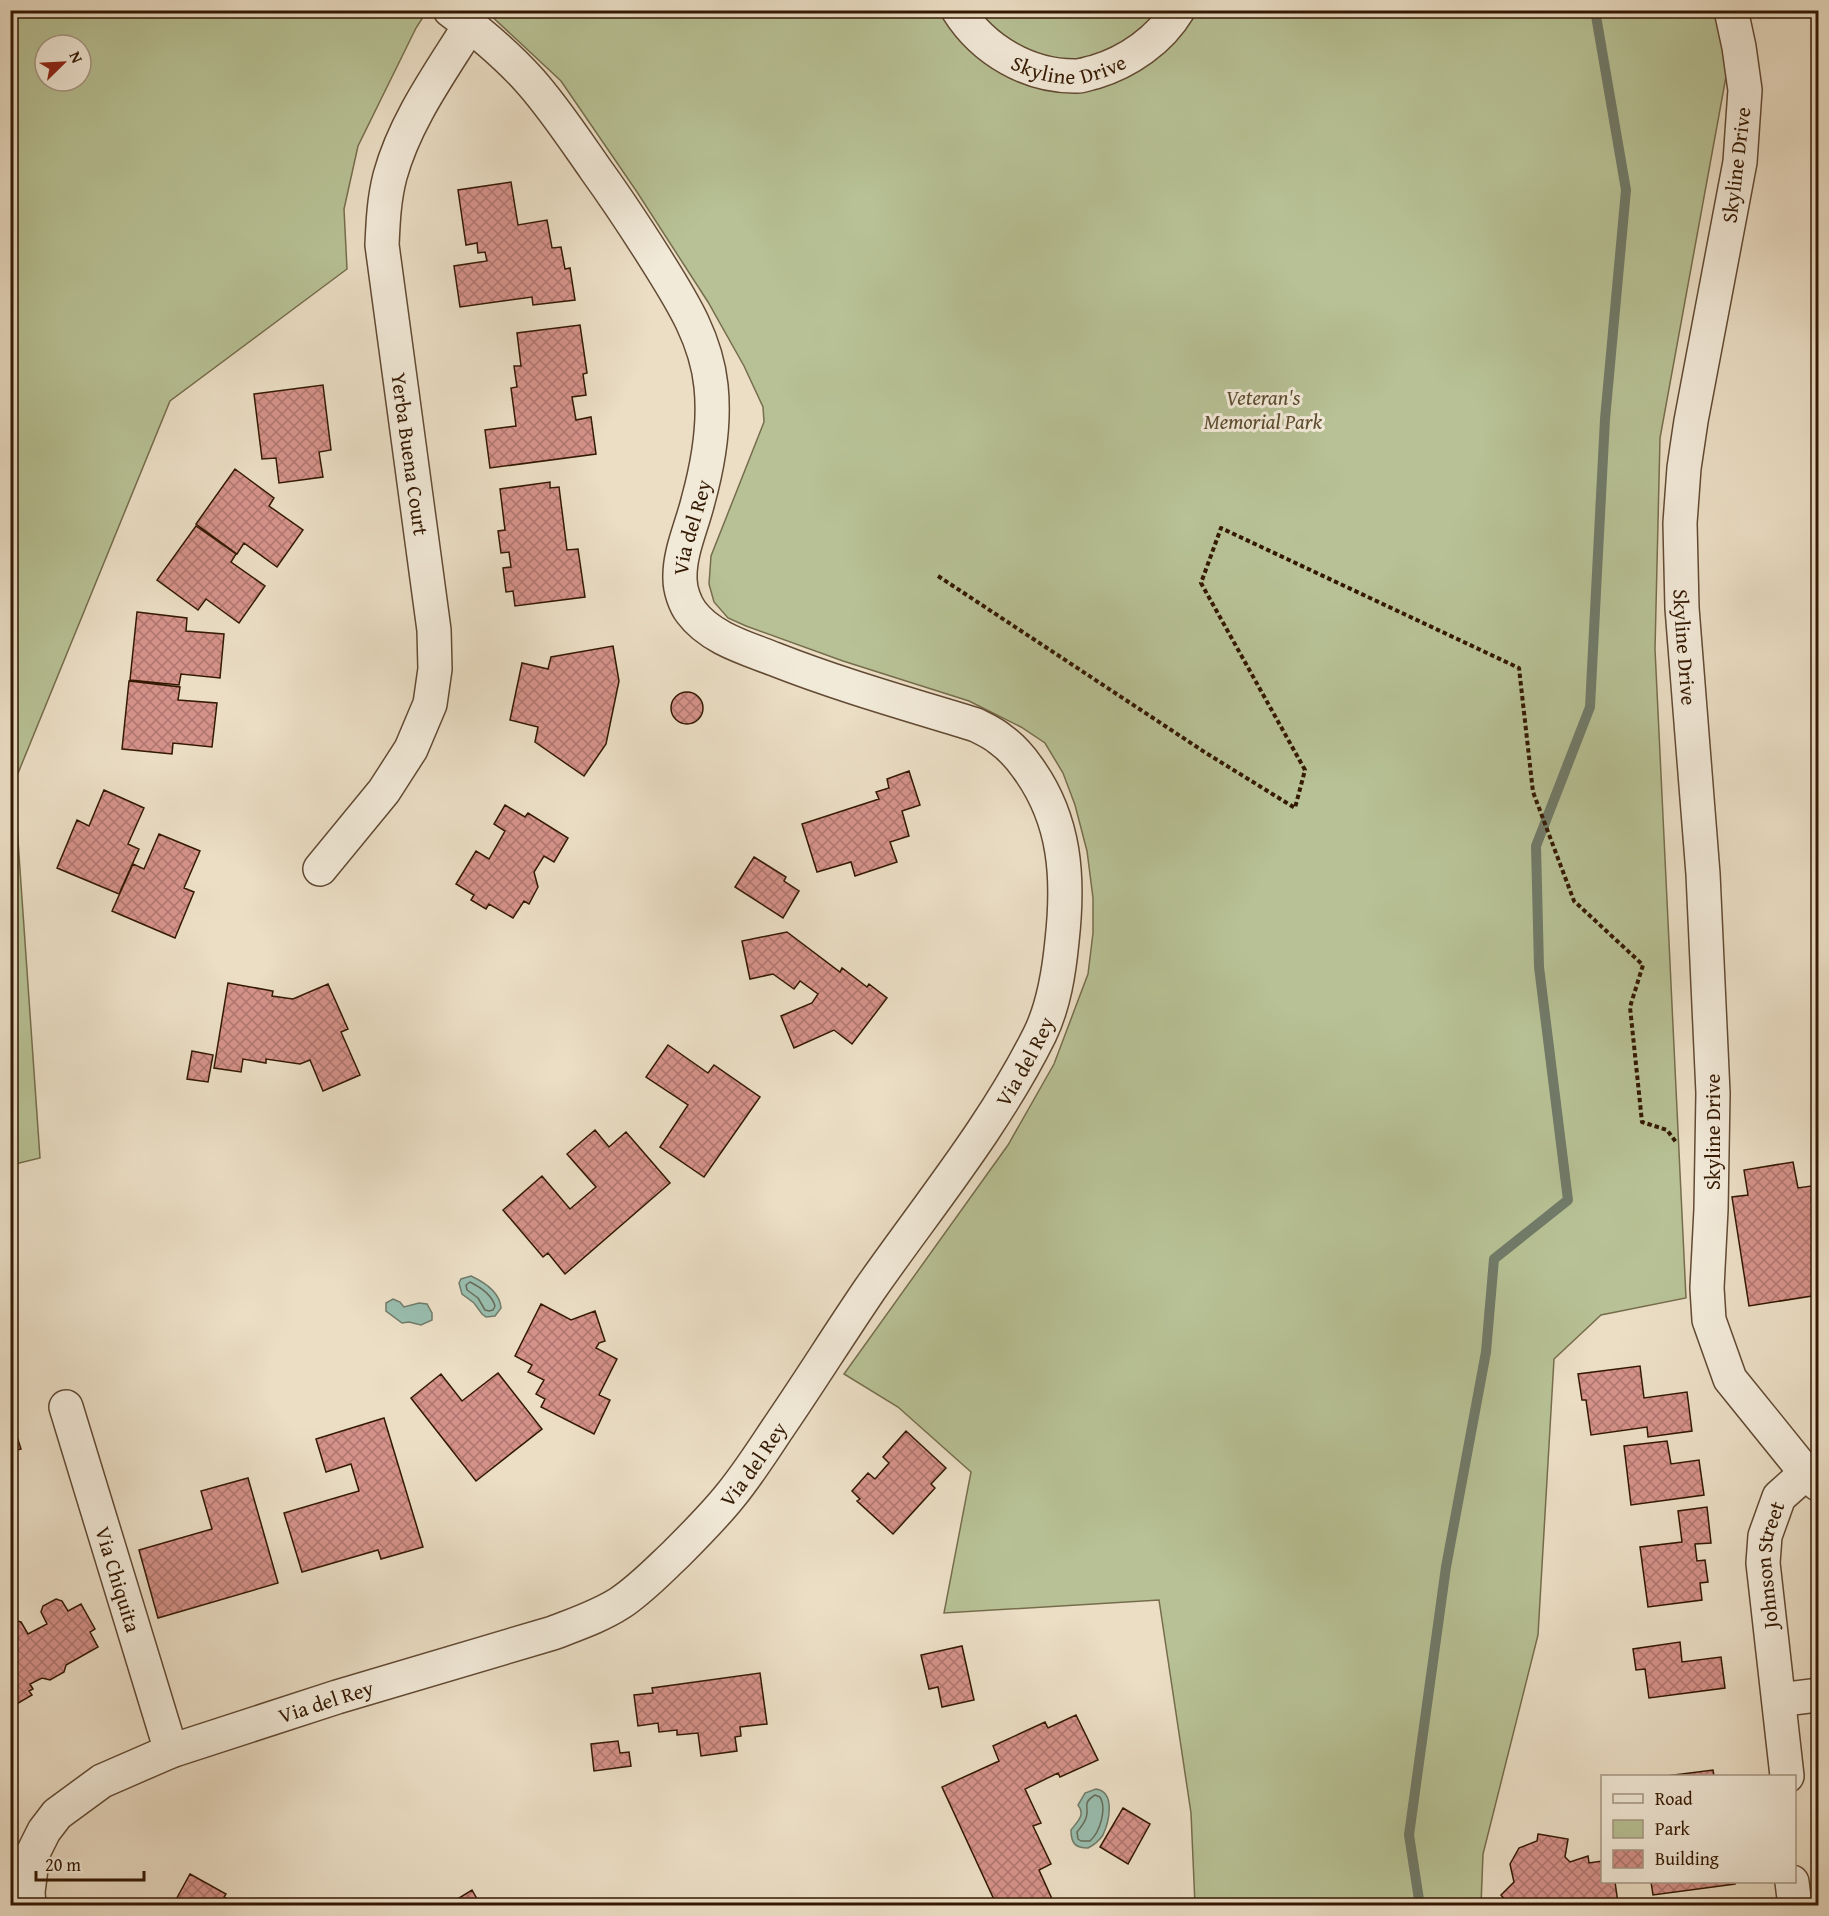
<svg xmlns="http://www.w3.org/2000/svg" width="1829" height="1916" viewBox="0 0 1829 1916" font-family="'Gentium Book Plus',serif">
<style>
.park{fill:#b7c195;stroke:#766d4c;stroke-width:1.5;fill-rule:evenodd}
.water{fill:#99bdae;stroke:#717b69;stroke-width:1.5}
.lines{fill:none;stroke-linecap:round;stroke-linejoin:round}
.shore{stroke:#666b58;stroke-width:1.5}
.stream{stroke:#717b69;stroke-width:10}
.building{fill:url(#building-cross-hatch);stroke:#341902;stroke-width:1.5}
.minor-casing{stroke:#624a33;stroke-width:36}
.path{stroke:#341902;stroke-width:4;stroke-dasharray:4.5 3;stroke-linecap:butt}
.minor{stroke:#f2ead9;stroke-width:33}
.labels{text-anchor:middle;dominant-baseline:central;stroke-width:6;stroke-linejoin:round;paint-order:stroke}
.street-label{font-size:21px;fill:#341902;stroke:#f2ead9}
.park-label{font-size:21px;font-style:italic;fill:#5b4b2e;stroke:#f2ead9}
</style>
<defs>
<pattern id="building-cross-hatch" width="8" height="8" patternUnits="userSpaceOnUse" patternTransform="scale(1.5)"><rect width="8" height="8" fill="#d5928a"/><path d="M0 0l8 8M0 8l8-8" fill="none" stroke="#ae766f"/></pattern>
</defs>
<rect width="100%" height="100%" fill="#ebdec5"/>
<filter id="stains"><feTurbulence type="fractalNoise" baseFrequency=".00333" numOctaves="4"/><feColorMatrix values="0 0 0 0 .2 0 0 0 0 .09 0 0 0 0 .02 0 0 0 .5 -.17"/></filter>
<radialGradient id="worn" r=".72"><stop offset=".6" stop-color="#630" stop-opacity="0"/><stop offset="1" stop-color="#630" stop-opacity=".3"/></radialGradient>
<path class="park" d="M10,11H427L416,28L358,146L344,209L347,269L170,401L14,783L40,1158L11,1165ZM45,45H81V81H45Z
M486,11H1738L1660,438L1655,649L1686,1298L1601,1315L1554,1359L1538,1635L1483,1854L1481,1905H1195L1191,1813L1159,1600L944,1613L971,1472L898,1407L844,1374L1008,1145L1054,1064L1088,974L1093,933V898L1087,851L1075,805L1063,773L1045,743L1021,727L969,701L843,661L746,626L728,618L714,602L709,584L711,556L764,422L763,407L744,366L708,302L637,192L561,81Z"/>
<path class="water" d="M471,1276C484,1282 500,1292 501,1308L495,1316L486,1317L482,1314L474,1303L462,1294L459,1283L461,1279Z
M393,1299L400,1302L404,1307L419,1303L427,1304L432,1313V1320L421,1325L409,1322L402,1323L386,1311V1303Z
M1096,1789C1116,1792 1109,1822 1103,1835C1099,1841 1094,1845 1088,1848C1075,1848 1071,1843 1071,1830C1077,1822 1086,1815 1078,1805L1085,1793Z"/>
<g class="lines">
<path class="shore" d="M470,1282C480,1287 492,1295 495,1306L493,1310L489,1311L485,1310L478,1298L467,1290L466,1285Z
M1095,1795L1100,1797C1107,1809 1100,1832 1090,1841H1081L1078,1839L1077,1832C1080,1828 1084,1824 1086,1818C1090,1806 1081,1804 1095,1795Z"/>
<path class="stream" d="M1420,1906L1409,1835L1446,1567L1486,1352L1494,1259L1568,1200L1539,967L1536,846L1590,707L1605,419L1626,190L1595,10"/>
</g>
<path class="building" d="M511,182L518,225L547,220L552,248L561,247L565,269L570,268L575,300L533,305L532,297L460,307L454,266L487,261L485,252L478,253L477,243L466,245L458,190Z
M580,325L587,373L583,374L586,395L572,397L576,420L591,417L596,454L490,468L485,430L516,426L511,388L517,387L514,366H521L517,333Z
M323,385L331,450L319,452L323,477L279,483L276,458L262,459L254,394Z
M235,469L274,498L269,506L303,530L277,567L244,543L237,554L196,524Z
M550,482V488L559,487L567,550L578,549L585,597L515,606L513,591L506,592L503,568L511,567L509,552L501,553L498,531L505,530L500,489Z
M196,526L236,554L231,562L265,586L239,623L206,599L198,610L157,580Z
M137,612L187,618L186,631L224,634L220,678L181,674L179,685L130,680Z
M613,646L619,681L606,744L584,776L535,742L538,727L510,720L522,663L548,669L551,657Z
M129,681L180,687L178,700L217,703L212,747L173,743L172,754L122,749Z
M671 708a16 16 0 1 1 32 0a16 16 0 1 1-32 0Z
M909,771L920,805L902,811L909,836L890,842L897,862L855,876L851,862L817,872L802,824L879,799L876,792L889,788L887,779Z
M104,790L144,808L128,844L139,849L119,894L57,868L77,820L89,826Z
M505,805L525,817L528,813L568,838L554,862L544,856L534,872L538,887L529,904L524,901L513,918L489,904L486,909L471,900L474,895L456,884L476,851L489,859L505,831L494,824Z
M159,834L200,851L184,888L194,892L175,938L112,911L133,864L144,869Z
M754,857L786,877L784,881L799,891L783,918L735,887Z
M787,932L840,972L842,968L867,987L869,984L887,998L852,1044L834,1030L794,1048L781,1016L812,1003L818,994L800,981L794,989L773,974L750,979L742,941Z
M228,983L273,991L272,996L293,999L328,984L348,1029L341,1032L360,1075L323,1091L310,1060L300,1064L266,1059V1063L243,1059L241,1072L214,1068Z
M668,1045L708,1073L714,1065L760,1097L704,1177L660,1147L688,1105L646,1077Z
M192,1051L213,1055L208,1082L187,1079Z
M595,1130L609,1147L626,1132L670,1183L565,1274L548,1253L543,1257L503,1210L542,1176L570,1209L596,1187L567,1154Z
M1793,1162L1798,1188L1818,1185V1295L1749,1306L1732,1197L1748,1195L1744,1170Z
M541,1304L571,1320L595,1311L605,1341L599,1343L596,1348L617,1359L599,1395L610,1400L594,1434L541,1407L545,1399L536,1394L544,1380L528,1372L532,1365L515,1356Z
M1640,1366L1644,1398L1687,1392L1692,1431L1648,1437L1647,1427L1591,1435L1586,1400H1582L1578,1374Z
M498,1373L542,1429L476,1481L411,1398L441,1374L462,1401Z
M10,1415L21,1449L10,1452Z
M384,1418L423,1547L381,1559L378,1550L302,1572L284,1513L359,1491L351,1464L326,1472L316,1439Z
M906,1431L946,1468L931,1484L935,1488L893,1534L857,1501L860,1499L852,1491L868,1473L875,1479L889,1463L883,1457Z
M1667,1441L1671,1464L1699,1460L1704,1495L1631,1505L1624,1446Z
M248,1478L278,1583L158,1618L139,1550L212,1529L201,1491Z
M1707,1507L1711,1543L1695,1544L1697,1561L1705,1560L1708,1582L1700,1583L1702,1600L1648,1607L1640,1547L1682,1542L1678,1511Z
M56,1599L62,1601L68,1611L81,1604L95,1629L90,1632L98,1647L66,1665L64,1672L50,1680L42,1678L30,1684L33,1689L29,1691L32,1695L15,1705L13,1701L10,1702V1622L13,1620L21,1622L28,1634L47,1624L41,1612L43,1606Z
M1680,1642L1682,1662L1721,1657L1725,1688L1649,1698L1645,1669L1636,1670L1633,1649Z
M962,1646L974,1700L942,1707L938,1687L929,1689L921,1655Z
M760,1673L767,1724L740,1727L741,1736L735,1737L737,1751L701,1756L698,1733L677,1735V1730L659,1732L658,1723L638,1726L634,1695L653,1693L652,1688Z
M1076,1715L1098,1760L1060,1777L1058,1773L1025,1789L1041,1823L1033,1826L1051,1864L1039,1870L1052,1899L1037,1906H997L942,1787L999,1761L993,1746L1045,1722L1048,1728Z
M618,1741L620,1753L629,1752L631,1766L594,1771L591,1744Z
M1713,1770L1714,1776H1666Z
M1123,1808L1150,1824L1128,1864L1100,1847Z
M1538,1834L1568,1839L1565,1857L1570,1862L1588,1856L1589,1863L1602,1861V1882H1615L1618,1903L1601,1906H1510L1501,1895L1514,1882L1510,1864L1519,1848L1537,1841Z
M190,1874L226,1894L224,1897L239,1906L173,1905Z
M1651,1882H1735V1884L1653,1895Z
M472,1890L481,1906H446Z"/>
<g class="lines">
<g class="minor-casing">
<g id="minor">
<path id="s1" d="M958,10C983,50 1029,77 1077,76C1083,76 1089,73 1095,72C1128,62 1160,40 1178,10"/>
<path id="s2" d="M1731,10L1739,47L1745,90L1740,162L1691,421L1684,468L1680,523L1682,608L1703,874L1713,1093L1711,1209L1707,1288L1709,1320L1730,1379L1806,1473L1818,1484"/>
<path d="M320,869L384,791L411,749L430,704L435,669L434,630L382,245C383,222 384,199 390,176C405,121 440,73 470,25"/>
<path id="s3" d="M66,1407L171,1751"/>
<path d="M1779,1700L1818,1695"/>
<path id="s4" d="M1787,1776L1763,1563L1765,1536L1779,1497L1806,1473"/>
<path d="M1792,1882L1795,1906"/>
<path id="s5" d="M29,1906L28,1892L33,1853L44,1831L57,1814L102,1781L171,1751L337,1697L553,1633C576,1624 600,1616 620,1603C641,1589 658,1571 676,1554C694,1536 714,1516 730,1496C749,1473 765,1447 782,1422C812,1378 840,1333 870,1289C928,1206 995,1125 1040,1034C1054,1005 1059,972 1062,941C1069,878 1066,820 1027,767C1020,757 1011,747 1000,739C993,733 984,729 976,725C908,704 840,685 774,659C746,648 710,638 691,612C685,604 680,590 680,579C679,553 692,526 698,501C708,465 715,424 711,386C706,337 680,298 655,258C636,228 617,199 596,170C575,140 554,108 530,81C506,54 478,31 450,10"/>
</g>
</g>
<path class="path" d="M938,576L1206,753L1295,808L1305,770L1201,583L1221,528L1519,668L1533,792L1574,901L1643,965L1630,1007L1642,1122L1667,1130L1676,1142"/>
<use href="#minor" class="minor"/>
</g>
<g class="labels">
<g class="street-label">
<text stroke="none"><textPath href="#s1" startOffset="134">Skyline Drive</textPath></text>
<text transform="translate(1736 165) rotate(-83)">Skyline Drive</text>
<text transform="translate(410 454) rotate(82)">Yerba Buena Court</text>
<text stroke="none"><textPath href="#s5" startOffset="2157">Via del Rey</textPath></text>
<text stroke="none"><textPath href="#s2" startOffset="644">Skyline Drive</textPath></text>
<text stroke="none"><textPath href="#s5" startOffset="1383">Via del Rey</textPath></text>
<text transform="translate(1712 1132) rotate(-90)">Skyline Drive</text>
<text stroke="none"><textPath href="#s5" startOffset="897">Via del Rey</textPath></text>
<text stroke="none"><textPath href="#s4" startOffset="213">Johnson Street</textPath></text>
<text stroke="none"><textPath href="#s3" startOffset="180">Via Chiquita</textPath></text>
<text stroke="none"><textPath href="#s5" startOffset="393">Via del Rey</textPath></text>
</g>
<g class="park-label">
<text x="1263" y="397">Veteran's<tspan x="1263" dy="24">Memorial Park</tspan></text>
</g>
</g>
<rect width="1829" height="1916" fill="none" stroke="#ebdec5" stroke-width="36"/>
<rect x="12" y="12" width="1805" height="1892" fill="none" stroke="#341902" stroke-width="3"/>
<rect x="18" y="18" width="1793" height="1880" fill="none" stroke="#341902" stroke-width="1.5"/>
<rect x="1601" y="1775" width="195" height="108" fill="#f2ead9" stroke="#a69683" stroke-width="1.5"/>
<rect x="1613" y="1794" width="30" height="9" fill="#f2ead9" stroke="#a69683" stroke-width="1.5"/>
<text x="1655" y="1805" font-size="18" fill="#341902">Road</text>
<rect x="1613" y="1820" width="30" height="18" fill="#b7c195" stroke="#a69683" stroke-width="1.5"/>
<text x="1655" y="1835" font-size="18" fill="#341902">Park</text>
<rect x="1613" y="1850" width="30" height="18" fill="url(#building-cross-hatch)" stroke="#a69683" stroke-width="1.5"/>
<text x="1655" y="1865" font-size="18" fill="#341902">Building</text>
<g transform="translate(63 63) rotate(66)"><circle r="28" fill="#f2ead9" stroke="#a69683" stroke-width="1.5"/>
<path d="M0-4.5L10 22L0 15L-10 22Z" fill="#8f2418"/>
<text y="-9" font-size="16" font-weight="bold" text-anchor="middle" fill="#341902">N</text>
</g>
<path d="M36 1871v9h108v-9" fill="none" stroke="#341902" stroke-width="3"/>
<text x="45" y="1871" font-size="18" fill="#341902" stroke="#f2ead9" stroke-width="4.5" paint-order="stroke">20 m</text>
<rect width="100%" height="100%" filter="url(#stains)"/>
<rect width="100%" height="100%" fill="url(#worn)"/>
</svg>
